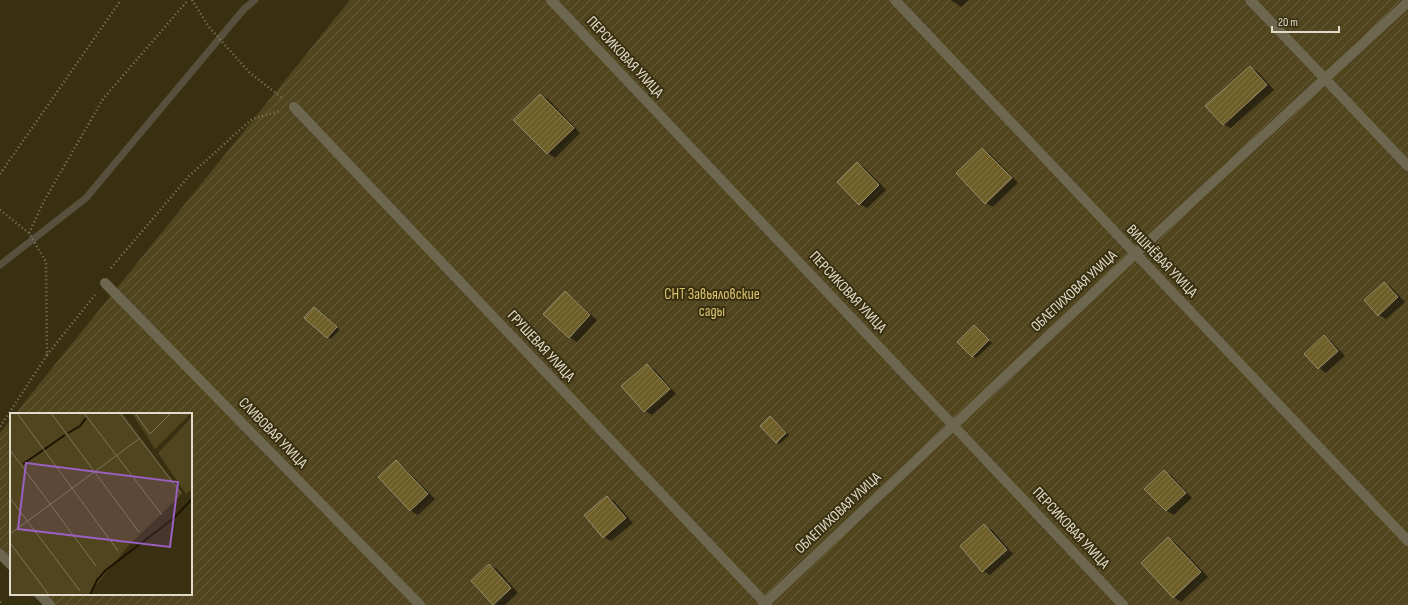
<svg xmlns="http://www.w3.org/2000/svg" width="1408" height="605" viewBox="0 0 1408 605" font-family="'Sofia Sans Condensed',sans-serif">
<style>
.garden{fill:url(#garden-furrows)}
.shadow{fill:#0007}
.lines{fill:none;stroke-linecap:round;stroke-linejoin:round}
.stream{stroke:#57503d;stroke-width:7}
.building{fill:url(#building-hatch);stroke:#968c6b}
.path{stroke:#847d63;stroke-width:2.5;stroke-dasharray:1 3;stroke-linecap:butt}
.minor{stroke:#6d6750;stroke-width:10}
.labels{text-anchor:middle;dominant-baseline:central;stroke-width:4;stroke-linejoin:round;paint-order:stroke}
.street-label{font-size:15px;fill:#e1dcca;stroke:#393011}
.park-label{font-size:15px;fill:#dbc370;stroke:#393011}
.inset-river{fill:none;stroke:#1c1400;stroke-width:2}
.inset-road{fill:none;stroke:#7c755b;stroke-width:1}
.view{fill:#9a61c2;fill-opacity:0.15;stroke:#9a61c2;stroke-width:2}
.inset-edge{fill:none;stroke:#e1dcca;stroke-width:2}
</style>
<defs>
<pattern id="garden-furrows" width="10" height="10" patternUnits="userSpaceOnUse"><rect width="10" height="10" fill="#50451f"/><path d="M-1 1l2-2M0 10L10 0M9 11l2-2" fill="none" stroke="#695f3e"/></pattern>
<pattern id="building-hatch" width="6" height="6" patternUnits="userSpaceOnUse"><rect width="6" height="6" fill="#6e5e27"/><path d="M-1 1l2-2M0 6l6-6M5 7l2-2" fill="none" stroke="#827445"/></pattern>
</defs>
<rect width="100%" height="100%" fill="#393011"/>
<path class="garden" d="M350,0H1408V605H46L35,594H191V414H15Z
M11,419V568L0,556V433Z"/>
<path class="shadow" d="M951,0H969L961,7Z
M1250,67L1257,71L1274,90L1231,128L1223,124Z
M540,95L548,99L580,133L555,158L548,153Z
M983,149L990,154L1018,183L993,207L986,203Z
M857,163L864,167L886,190L867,208L860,204Z
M1384,283L1391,287L1405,302L1386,319L1379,315Z
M565,293L572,297L597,320L577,342L569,337Z
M314,308L340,330L331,339L306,318Z
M974,327L992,343L976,358L973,356Z
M1324,337L1331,341L1345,356L1326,373L1319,368Z
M647,365L654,369L676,394L652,415L645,411Z
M773,419L789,435L780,444L777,442Z
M396,461L403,466L435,499L418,515L411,511L379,478Z
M1164,471L1171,475L1192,498L1174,515L1167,511L1146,489Z
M607,497L614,501L633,523L611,541L604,537Z
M984,526L992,530L1013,554L990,575L983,571Z
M1168,538L1176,543L1208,577L1181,602L1174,597L1142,563Z
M489,565L497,569L518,593L505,605H493L472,581Z"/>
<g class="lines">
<path class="stream" d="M0,265L86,198L244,9L255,0"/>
</g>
<path class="building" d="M1250,66L1267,85L1223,125L1205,106Z
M540,94L574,128L547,154L513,120Z
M982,148L1012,178L985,204L956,173Z
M857,162L879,185L859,205L837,182Z
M1384,282L1398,297L1378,316L1364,300Z
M565,291L590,315L569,338L543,314Z
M314,307L337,327L327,338L304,318Z
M974,325L989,340L972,357L957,342Z
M1324,335L1338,351L1318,369L1304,354Z
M647,364L670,389L644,412L621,386Z
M770,416L786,433L776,443L760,426Z
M396,460L428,494L410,511L378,477Z
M1164,470L1186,493L1166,511L1144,489Z
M607,496L626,518L603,538L584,515Z
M984,524L1007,550L982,572L960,546Z
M1168,537L1201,572L1173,598L1141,563Z
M489,564L511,588L493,605L471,581Z"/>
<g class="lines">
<path class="path" d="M192,0L209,27L249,72L282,98
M0,174L121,0
M0,210L29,233L46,262L47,355L0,427
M29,233L44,201L103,99L188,0
M111,268L189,176L252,119L280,111
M47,355L95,295
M0,602L2,605"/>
<path class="minor" d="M551,0L1123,605
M895,0L1408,541
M1250,0L1408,166
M294,107L767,605
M105,283L420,605
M0,554L11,565
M39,594L50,605
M763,605L1135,254L1408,2"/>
</g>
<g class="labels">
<g class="street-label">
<text transform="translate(625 57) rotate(47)">ПЕРСИКОВАЯ УЛИЦА</text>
<text transform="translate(1162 261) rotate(46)">ВИШНЁВАЯ УЛИЦА</text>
<text transform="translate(1074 291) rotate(-43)">ОБЛЕПИХОВАЯ УЛИЦА</text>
<text transform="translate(848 292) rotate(47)">ПЕРСИКОВАЯ УЛИЦА</text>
<text transform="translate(541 346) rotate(47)">ГРУШЕВАЯ УЛИЦА</text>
<text transform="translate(273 433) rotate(46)">СЛИВОВАЯ УЛИЦА</text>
<text transform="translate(838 513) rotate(-43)">ОБЛЕПИХОВАЯ УЛИЦА</text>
<text transform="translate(1071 528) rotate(47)">ПЕРСИКОВАЯ УЛИЦА</text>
</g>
<g class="park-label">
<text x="712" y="294">СНТ Завьяловские<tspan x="712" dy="17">сады</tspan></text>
</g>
</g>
<g transform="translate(10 413)">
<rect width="182" height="182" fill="#393011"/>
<path d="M182,4V76L176,81L148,40Z" fill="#50451f"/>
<path d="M0,0H112L172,81L119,132L78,182H0ZM122,0H181L145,36Z" fill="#50451f"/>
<path class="inset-river" d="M58,20L70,13L76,5M13,51L55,22M80,182L87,167L96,157L164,105L182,86"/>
<path class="inset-road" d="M7,0L108,138M41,0L129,119M74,0L152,102M110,0L171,80M125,0L140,21L161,0M0,37L86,153M0,85L70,178M0,121L129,26M0,130L39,182"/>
<path class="view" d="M16,50L168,69L160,134L8,116Z"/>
<rect width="182" height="182" class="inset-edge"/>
</g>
<path d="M1272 26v6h67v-6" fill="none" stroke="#e1dcca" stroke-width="2"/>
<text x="1278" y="26" font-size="12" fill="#e1dcca" stroke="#393011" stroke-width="3" paint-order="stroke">20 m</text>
</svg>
